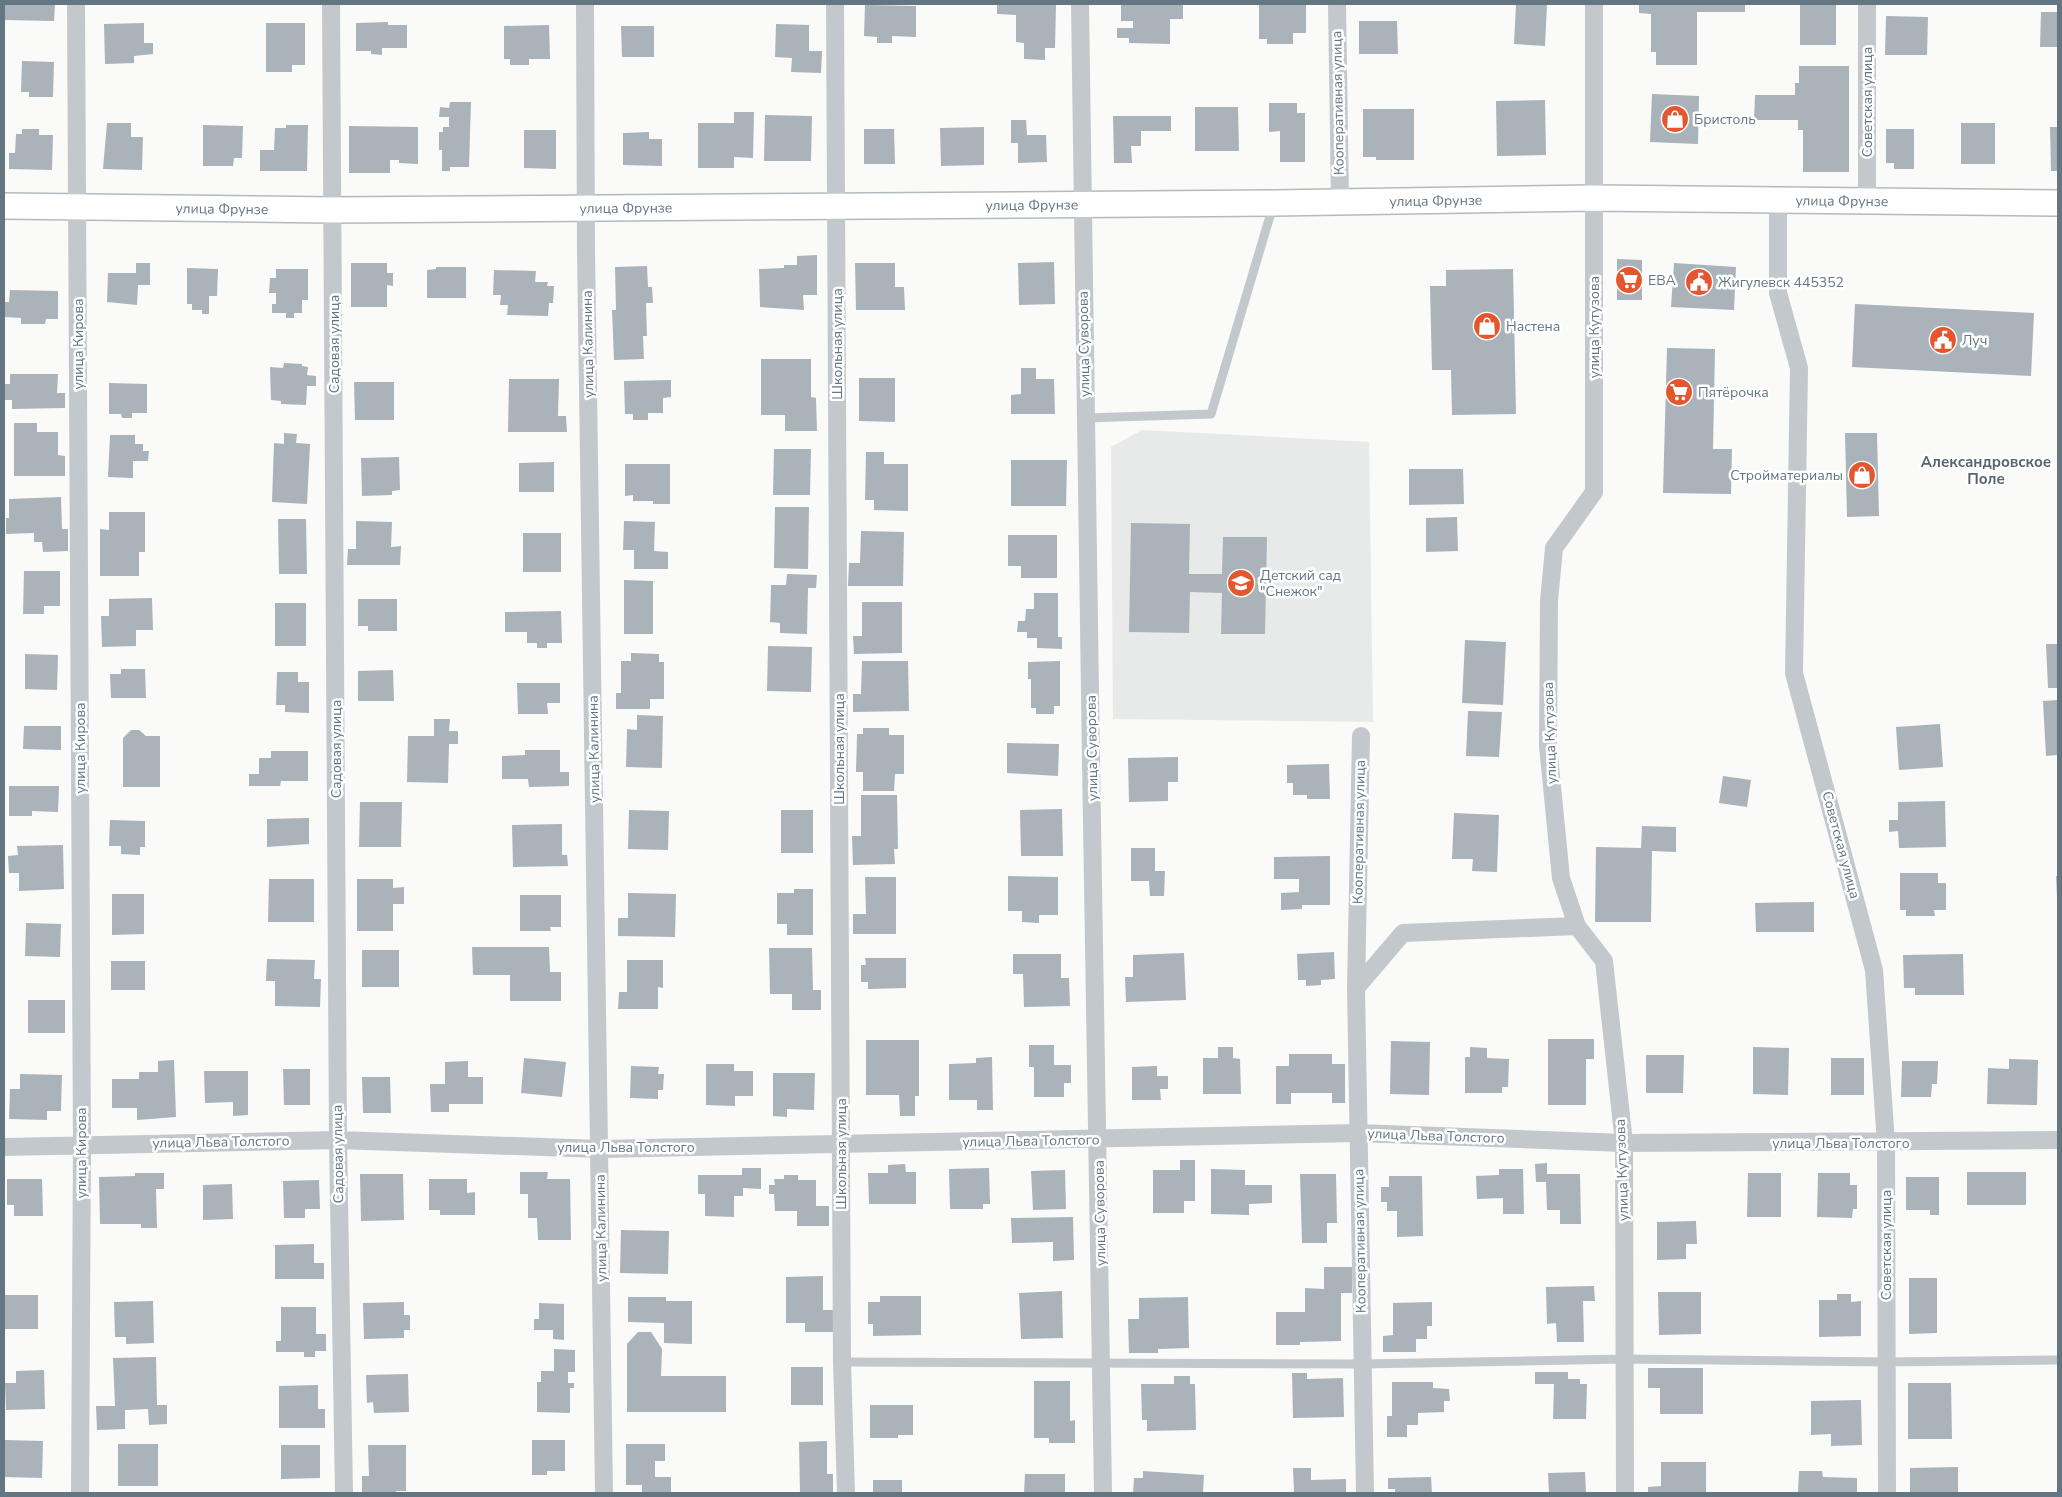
<svg xmlns="http://www.w3.org/2000/svg" width="2062" height="1497" viewBox="0 0 2062 1497" font-family="'Nunito Sans',sans-serif">
<style>
.built{fill:#e8e9e9}
.building{fill:#aab3b9}
.lines{fill:none;stroke-linecap:round;stroke-linejoin:round}
.secondary-casing{stroke:#b3babf;stroke-width:28}
.lane{stroke:#c3c8cc;stroke-width:9}
.street{stroke:#c3c8cc;stroke-width:18}
.secondary{stroke:#fff;stroke-width:25}
.labels{text-anchor:middle;dominant-baseline:central;stroke-width:5;stroke-linejoin:round;paint-order:stroke}
.street-label{font-size:14px;fill:#657683;stroke:#fff}
.poi-label{font-size:14px;fill:#657683;stroke:#fff;text-anchor:start}
.neighbourhood-label{font-size:15px;font-weight:bold;fill:#57646e;stroke:#fff}
</style>
<rect width="100%" height="100%" fill="#fafaf8"/>
<path class="built" d="M1142,430L1369,442L1373,722L1113,719L1111,447Z"/>
<path class="building" d="M4,4H55L54,21L4,20Z
M997,4H1056L1055,48H1045V60L1024,59V43L1016,42V15L997,14Z
M1121,4H1183V19H1170V44L1129,43V38H1117V28H1133V21H1121Z
M1259,4H1306V33H1293V44H1267V39H1259Z
M1516,4H1547L1545,46L1514,44Z
M1639,4H1745V12H1697V65H1656V52H1651V14L1639,13Z
M1800,4H1836V45H1800Z
M865,5L916,6V37L892,36V43H877V37L864,36Z
M2041,12H2058V47H2040Z
M1886,16L1928,17L1927,55H1885Z
M1359,21H1397L1398,54H1359Z
M388,22V25H407V48H382V55L371,54V51H356V23Z
M144,23V43H153V54L134,56V63L105,64L104,24Z
M266,23H305V65H292V72H266Z
M776,24L809,25V51H822L821,73L791,72L792,58L775,57Z
M549,25L550,59H529V65H510V59H504V26Z
M621,26H654V57H622Z
M22,61L54,62L53,97H29V92H21Z
M1799,66H1849V172H1803V130H1798V120H1754L1755,95H1795V83H1799Z
M1652,94L1699,96L1698,144L1650,142Z
M1545,100L1546,155L1497,156L1496,101Z
M450,102H471L469,167H450V171H442V150H439V132H443V127H449V117H439L440,107L449,108Z
M1269,103H1297V113H1305V162H1280V131L1269,132Z
M1195,107H1238L1239,151H1195Z
M1363,109H1414V160H1376V157H1363Z
M734,112H754L753,158L734,157V168H698V123H734Z
M765,115L812,116L811,161H764Z
M1113,116H1171V131H1141V146H1131L1132,163H1114Z
M1011,120H1026L1027,135H1046L1047,162L1018,163V143H1011Z
M107,123H131V137H143L142,170L103,169Z
M1961,123H1995V164H1961Z
M203,125L243,126L242,158H234L233,166H203Z
M286,125H308L307,171H260V150H274L275,128H286Z
M349,126L418,127V164L399,163V160H390V173H349Z
M984,127V165L941,166L940,128Z
M2050,127H2058V171H2051Z
M22,129H39V135H53L52,170L9,169V153H15L16,134H22Z
M864,129H894L895,164H864Z
M1886,129H1914V169H1894V163H1886Z
M524,130H556V169L524,168Z
M649,132V139H662V166L623,165V133Z
M817,255V295H803L804,310L760,307L759,269L784,268V265H797V256Z
M1617,259L1642,260V300H1617Z
M1054,262L1055,304L1019,305L1018,263Z
M136,263H150V285H138L137,305L107,302L108,273H136Z
M351,263H387V273H393V286L387,285V307H351Z
M855,263H895V287H904L905,310H856Z
M1674,263L1736,267L1734,310L1671,307Z
M647,266L648,287H652L653,303H646L647,336H643L644,359L614,360L612,310H616L615,267Z
M436,267H466V298H427V270L436,269Z
M187,268L218,269L217,296H209V314H202V310H192V304H187Z
M276,269H308V300H302V313H294V318H286V313H272V304H276V293H269L270,278H276Z
M1513,269L1516,414L1452,415L1451,370H1432L1430,286H1446V270Z
M494,270L536,271L535,282H548L547,286H554L553,303H549L548,316L507,315L508,305H500L501,295H493Z
M10,290L58,291V319H46L45,324H21V318L4,317V302H9Z
M1855,304L2034,313L2031,376L1852,367Z
M1667,348L1715,349L1713,449H1732L1731,494L1663,493Z
M761,359H811V397L816,398L817,431H785V415H761Z
M284,363L302,364V366L308,367L307,375L316,376V386H307L306,405L281,404V401L271,400L270,367L283,368Z
M1021,368H1036V379H1054L1055,414H1011V395L1021,394Z
M10,374H58L57,393H65V408L12,409V400H4V384H10Z
M859,378H895V422L859,421Z
M509,379H559L558,416H566L567,432H508Z
M671,380V397L663,398V413H648V420H633V414H625L624,381Z
M354,382H394V420H355Z
M109,383L147,384V413H132V418H122L121,414H109Z
M14,423H37V432H58V455L65,456V476H14Z
M284,433L297,434L296,443L310,444L307,504L272,502L274,443L284,444Z
M1845,433H1877L1879,516L1847,517Z
M110,435H135V444H143V451H149L148,461H133V478L108,477Z
M774,449H811L810,495H773Z
M866,452H884V464H908V511L874,510V500H865Z
M399,457L400,490L392,491V495L362,496L361,458Z
M1011,460H1067L1066,506H1011Z
M554,462V492H519V463Z
M625,464H670V504H653V501H633V495L625,496Z
M1409,469H1463L1464,504L1409,505Z
M61,497L62,529H68V551L43,552L42,542H34V533L6,534V518H9V499Z
M775,507H809L808,569L774,568Z
M109,512H145V552H139V576H100V529L109,530Z
M1457,517L1458,551L1426,552V518Z
M278,519H306L307,574H279Z
M356,521L392,522L391,547L401,546L400,565H347L348,549H356Z
M624,521L655,522L654,551L668,552V569H634V550H623Z
M1131,523L1190,524L1189,574H1222L1223,537H1267L1265,634H1221L1222,593L1190,592L1189,633L1129,632Z
M861,531L904,532L903,586H848L849,563H860Z
M523,533H561V572H523Z
M1008,535H1057V578H1021V566H1008Z
M24,571H60V606H44V614H23Z
M787,574L817,575L816,588H808L807,634L780,633V623L770,622L771,585H786Z
M624,580L653,581V634H624Z
M1034,593H1058V637H1062V649L1037,648V638H1027V632H1017L1018,621H1025L1026,609H1034Z
M152,598L153,630H136V646L102,647L101,616H109V599Z
M358,599H397V631H368V626H358Z
M862,602H902V653L854,654L853,636H862Z
M275,603H306V646H275Z
M561,611L562,643H547V648H537V643H527V632H505V612Z
M1465,640L1506,642L1503,705L1462,703Z
M2046,644H2058V688H2048Z
M768,646L812,647L811,692L767,691Z
M631,653L659,654V662H664V699H650V709H616V693H621V661H631Z
M25,654L58,655L57,690L25,689Z
M862,661H908L909,711L853,712V694H861Z
M1060,661V706H1054V714H1036V708H1031V679H1028V662Z
M121,669H145L146,698H111L110,674H121Z
M393,670L394,701H358V671Z
M277,672H298V682H309V713L285,712V705H276Z
M517,683H560V703H547L548,714H518Z
M2058,700V755L2046,756L2043,701Z
M1468,711L1502,712L1499,757L1466,756Z
M637,715L663,716L662,768L626,767L627,729L637,730Z
M434,719H450L449,731H458V744H449L448,783L407,782L408,736H434Z
M1940,724L1943,767L1899,770L1896,727Z
M24,726H61V750L23,749Z
M863,728H889V735H904V774H895L894,791H863V772H856L857,734H863Z
M131,730H139L146,736H160V787H123V738Z
M1007,743L1059,744L1058,776L1007,773Z
M525,750H560V772H569V786L529,787L528,779H502V756L525,755Z
M271,751H308V781H281L280,786H249V774H259V758H271Z
M1178,757V782H1168V801L1129,802L1128,758Z
M1329,764L1330,799H1307V795H1293V783H1287V765Z
M1723,776L1751,780L1747,807L1719,803Z
M9,786H59L58,812L32,811V816H9Z
M861,795H897L898,849H894L895,864L853,865L852,836H861Z
M1945,801L1946,847L1899,848L1898,831L1889,832V820H1898V802Z
M360,802H402L401,847H359Z
M1062,809L1063,856H1021L1020,810Z
M629,810L669,811L668,850L628,849Z
M781,810H813V853H781Z
M1454,813L1499,815L1497,872L1472,871L1473,859H1452Z
M309,818V844L267,847V819Z
M110,820L145,821V847H140V855L121,854V846H109Z
M562,824V855H567L568,866L513,867L512,825Z
M1642,826L1676,827V852L1652,851L1651,922H1595L1596,847L1641,848Z
M63,845L64,889L19,891V873H9L8,856L18,855L17,846Z
M1131,848H1155V871H1165L1164,896H1150L1149,881H1131Z
M1330,856V905H1302V909L1281,910V893L1299,892V879H1274V857Z
M1900,873H1938V883H1946V910H1934L1935,916H1906V910H1900Z
M1008,876L1058,877V915H1039V923L1022,922V911H1008Z
M2056,876H2058V897H2057Z
M865,877H896V934H853V914H866Z
M269,879H314V922H268Z
M357,879H393V888L404,887V904H393V931H357Z
M794,889H813V935H787V924H777V893H794Z
M628,893L676,894L675,937L618,936V918H628Z
M112,894H144V934L112,935Z
M520,895H561V927H550L551,931H520Z
M1814,902V932H1756L1755,903Z
M26,923L61,924L60,957L25,956Z
M472,947H549L550,972H561V1001H510V975H473Z
M769,948H812L813,990H821V1010H792V994H770Z
M362,950H399V987H362Z
M1334,952L1335,979L1321,980V985L1306,986V980H1298L1297,954Z
M1184,953L1186,1000L1126,1002L1125,977H1133V955Z
M1013,954H1061V978H1069L1070,1006L1024,1007L1023,974H1013Z
M1963,954L1964,995H1915V988H1904L1903,955Z
M865,958H906V988L868,989V982H861V965H866Z
M267,959L315,960L314,979H321L320,1007L275,1006V981H266Z
M627,960H663V988L658,987V1009H618L619,992H627Z
M111,961H145V990H111Z
M28,1000H65V1033H28Z
M1548,1039H1594V1059H1586V1105H1548Z
M866,1040H919V1096H915V1116H900L899,1095H866Z
M1391,1041L1430,1042L1429,1095L1390,1094Z
M1029,1045H1054V1065H1071V1083H1064V1097H1034V1067H1029Z
M1218,1047H1233V1058L1240,1059L1241,1094H1203V1058H1218Z
M1470,1047L1487,1048V1058L1509,1059L1508,1087H1502V1093H1465V1057H1470Z
M1753,1047L1789,1048L1788,1095L1753,1094Z
M1289,1054H1332V1064H1345V1103H1332V1093H1291V1104H1276V1066H1289Z
M1646,1055H1684L1683,1093H1646Z
M992,1057L993,1110H977V1100H949V1064L976,1063V1058Z
M524,1058L566,1062L562,1097L521,1093Z
M1831,1058H1864V1095H1831Z
M2009,1059L2038,1060L2037,1105L1987,1104L1988,1068L2009,1069Z
M174,1060L176,1117L137,1120V1108H112V1079H139V1072H158V1061Z
M468,1061V1077H483V1104H449V1112H431L430,1084H445V1062Z
M1902,1061H1938L1937,1084H1932L1931,1097H1901Z
M706,1064H734V1071H753V1096H735V1106L706,1105Z
M631,1066L659,1067L658,1074H664L663,1090H658V1099L630,1098Z
M1157,1066V1076H1168V1089H1160L1161,1100H1132V1067Z
M283,1069H310V1105H284Z
M204,1071H248V1115L233,1116V1102L205,1103Z
M773,1073H815L814,1110L787,1109V1117L773,1116Z
M20,1074L62,1075L61,1111H47V1120L9,1119L10,1089H20Z
M362,1077H390L391,1113H363Z
M1180,1160H1195V1201H1184V1213H1153V1170H1180Z
M1547,1163V1174H1580L1581,1224H1560V1210H1547L1546,1182H1536L1535,1164Z
M905,1164L906,1172H916V1204H869L868,1173H888V1165Z
M742,1168H761V1189L743,1188V1196H734V1217L705,1216V1194H698V1175H742Z
M989,1168L990,1204H983V1209H950L949,1169Z
M1211,1169L1245,1170V1185H1272V1203L1249,1204V1215L1211,1214Z
M1499,1169H1523L1524,1214H1503V1198L1477,1199L1476,1176L1499,1175Z
M1065,1170L1066,1209L1033,1210L1031,1171Z
M520,1172H548L547,1179H570L571,1240H538L537,1218H528V1194H520Z
M1967,1172H2026V1205H1967Z
M135,1173H164V1189H156L157,1228H141V1224H100L99,1177L135,1176Z
M1748,1173H1781V1217H1747Z
M1818,1173H1850V1185H1857V1209H1853L1852,1218L1817,1217Z
M360,1174H403L404,1220L361,1221Z
M1300,1174H1336L1337,1223H1327V1243H1302Z
M784,1175H798V1180H816V1206H829V1226H797V1211H775L774,1194H769V1185H775L774,1179H784Z
M1389,1176H1422L1423,1236L1397,1237V1211H1387V1202H1381V1187H1389Z
M1906,1177H1939V1215H1930V1210H1906Z
M7,1179H42L43,1216H14V1205H7Z
M429,1179H467V1193L475,1192V1215H440V1210H429Z
M319,1180L320,1209H305V1218H284L283,1181Z
M232,1184L233,1219L203,1220V1185Z
M1073,1217L1074,1260L1053,1261V1242L1012,1243L1011,1218Z
M1696,1221L1697,1244H1686V1259L1657,1260V1222Z
M621,1230L669,1231L668,1274L620,1273Z
M314,1244V1263H324V1279H275V1245Z
M1324,1267H1352V1293H1341V1341L1300,1342V1345H1276V1312H1305V1288L1324,1289Z
M823,1276V1310H833V1332H805V1323H786V1277Z
M1909,1278H1937V1333L1909,1334Z
M1594,1286L1595,1301H1583L1584,1342H1557L1556,1323L1547,1324L1546,1287Z
M1062,1291L1063,1338L1021,1339L1019,1293Z
M1658,1292H1701V1334L1659,1335Z
M1837,1294H1851V1302L1861,1301V1336L1819,1337V1300H1837Z
M5,1295H38V1329H4Z
M880,1296H921V1335L873,1336V1324H868V1302H880Z
M628,1297H666V1301H692V1344L664,1343V1323L628,1322Z
M1188,1297L1189,1348L1158,1349V1353H1129L1128,1319H1139V1298Z
M153,1301L154,1343L126,1344V1337H115L114,1302Z
M404,1302V1315H410V1330H404V1338L364,1339L363,1303Z
M1432,1302V1326H1427V1339H1416V1352H1383V1336L1393,1335V1303Z
M539,1303L564,1304V1340L553,1339V1330H534V1319H539Z
M281,1307H316V1334H326V1351H315V1357H304V1352H276V1341H281Z
M638,1332H651L662,1349L661,1376H726V1412H627V1344Z
M554,1349L575,1350V1372H568V1383H574V1388H570V1413L537,1412V1382H541V1371H554Z
M156,1357L157,1405H167V1424L149,1425L148,1409L125,1410V1429L97,1430L96,1406H115L113,1358Z
M791,1367H823V1405H791Z
M1648,1368H1703V1414H1660V1388H1648Z
M44,1370L45,1409L6,1410L5,1383H16V1371Z
M1535,1372H1568V1379H1580V1384H1587L1586,1419H1553L1554,1384H1535Z
M1292,1373H1307V1379L1343,1378L1344,1417L1293,1418Z
M408,1374L409,1412L374,1413L373,1402L367,1403L366,1375Z
M1174,1376H1190V1384H1195L1196,1430L1147,1431V1420H1142L1141,1384H1174Z
M1034,1381H1070V1421L1075,1420V1443H1049V1438H1034Z
M1392,1382H1433V1388L1449,1389L1450,1401H1444V1412L1418,1413V1425H1407V1437H1387V1416H1392Z
M1908,1383H1951L1952,1439H1908Z
M318,1385V1409H325V1428H279V1386Z
M1861,1400L1862,1445L1831,1446V1434L1811,1435V1401Z
M870,1405H913V1435H898V1438H870Z
M4,1440L43,1441L42,1478L4,1477Z
M532,1440H565V1471H547V1475H532Z
M827,1441V1474H833V1493H800L799,1442Z
M118,1444H158V1486H118Z
M626,1444H665V1461H655V1477H671V1493H642V1485H626Z
M281,1445H320V1478L281,1479Z
M368,1445H406V1491H396V1493H362V1476H369Z
M1661,1462H1706V1493H1648V1487L1661,1486Z
M1958,1467V1493H1910V1468Z
M1293,1468H1311V1480L1346,1479V1493H1294Z
M1143,1471L1204,1475L1203,1493H1133L1134,1478H1143Z
M1799,1471H1822L1823,1477L1857,1478V1493H1798Z
M1585,1472L1586,1493H1549L1548,1473Z
M1025,1474H1065V1493H1024Z
M1431,1477L1432,1493H1395V1489H1388V1478Z
M873,1480H902V1493H873Z"/>
<g class="lines">
<g class="secondary-casing">
<g id="secondary">
<path id="s1" d="M4,206L333,210L1274,203L1594,198L2058,203"/>
</g>
</g>
<path class="lane" d="M1086,418L1211,414L1273,206
M842,1362L1363,1364L1624,1359L1886,1362L2058,1360"/>
<path class="street" d="M76,4L82,1145L80,1493
M331,4L338,1140L344,1493
M585,4L586,251L604,1493
M835,4L842,1362L846,1493
M1080,4C1083,500 1098,997 1103,1493
M1337,4L1340,202
M1594,4V492L1554,548L1549,601L1548,746L1561,878L1577,926L1604,961L1624,1143L1625,1493
M1778,201V293L1799,368L1794,673L1874,970L1886,1143L1887,1493
M1867,201V4
M1356,988L1361,736
M4,1147L338,1140L600,1149L1358,1133L1624,1143L2058,1140
M1365,1493L1356,988L1403,933L1577,926"/>
<use href="#secondary" class="secondary"/>
</g>
<defs>
<g id="shop-disc" transform="scale(1.4375)"><circle r="9.5" fill="#e4572e" stroke="#fff"/><path d="M-5-2.5h2.3a2.7 3.5 0 0 1 5.4 0H5L5.5 6h-11ZM-1.5-2.5h3a1.5 2.3 0 0 0-3 0Z" fill="#fff"/></g>
<g id="supermarket-disc" transform="scale(1.4375)"><circle r="9.5" fill="#e4572e" stroke="#fff"/><path d="M-6-5.5h2.5l.6 2H6L4.5 2H-2.5L-4.4-4H-6ZM-1.5 3.2a1.3 1.3 0 1 0 .1 0ZM3 3.2a1.3 1.3 0 1 0 .1 0Z" fill="#fff"/></g>
<g id="civic-disc" transform="scale(1.4375)"><circle r="9.5" fill="#e4572e" stroke="#fff"/><path d="M-.6-6.5H3V-4.5H.6V-3L4-1V1h2V6H-6V1h2V-1L-.6-3ZM-1.2 2.5V6h2.4V2.5Z" fill="#fff"/></g>
<g id="school-disc" transform="scale(1.4375)"><circle r="9.5" fill="#e4572e" stroke="#fff"/><path d="M0-5L7-2L0 1L-7-2ZM-4 1L0 2.5L4 1V4Q0 6-4 4Z" fill="#fff"/></g>
</defs>
<g fill-rule="evenodd">
<use href="#shop-disc" x="1675" y="119"/>
<use href="#supermarket-disc" x="1629" y="280"/>
<use href="#civic-disc" x="1699" y="282"/>
<use href="#shop-disc" x="1487" y="326"/>
<use href="#civic-disc" x="1943" y="340"/>
<use href="#supermarket-disc" x="1679" y="392"/>
<use href="#shop-disc" x="1862" y="475"/>
<use href="#school-disc" x="1241" y="583"/>
</g>
<g class="labels">
<g class="street-label">
<text transform="translate(1867 102) rotate(-90)">Советская улица</text>
<text transform="translate(1338 103) rotate(-91)">Кооперативная улица</text>
<text stroke="none"><textPath href="#s1" startOffset="1432">улица Фрунзе</textPath></text>
<text stroke="none"><textPath href="#s1" startOffset="1838">улица Фрунзе</textPath></text>
<text stroke="none"><textPath href="#s1" startOffset="1028">улица Фрунзе</textPath></text>
<text stroke="none"><textPath href="#s1" startOffset="622">улица Фрунзе</textPath></text>
<text stroke="none"><textPath href="#s1" startOffset="218">улица Фрунзе</textPath></text>
<text transform="translate(1594 327) rotate(-90)">улица Кутузова</text>
<text transform="translate(78 344) rotate(-90)">улица Кирова</text>
<text transform="translate(334 344) rotate(-90)">Садовая улица</text>
<text transform="translate(588 344) rotate(-91)">улица Калинина</text>
<text transform="translate(837 344) rotate(-90)">Школьная улица</text>
<text transform="translate(1084 344) rotate(-91)">улица Суворова</text>
<text transform="translate(1550 733) rotate(-92)">улица Кутузова</text>
<text transform="translate(80 748) rotate(-90)">улица Кирова</text>
<text transform="translate(1092 748) rotate(-91)">улица Суворова</text>
<text transform="translate(336 749) rotate(-90)">Садовая улица</text>
<text transform="translate(594 749) rotate(-91)">улица Калинина</text>
<text transform="translate(839 749) rotate(-90)">Школьная улица</text>
<text transform="translate(1359 832) rotate(-89)">Кооперативная улица</text>
<text transform="translate(1841 845) rotate(75)">Советская улица</text>
<text transform="translate(1436 1136) rotate(2)">улица Льва Толстого</text>
<text transform="translate(1031 1141) rotate(-1)">улица Льва Толстого</text>
<text transform="translate(221 1142) rotate(-1)">улица Льва Толстого</text>
<text x="1841" y="1143">улица Льва Толстого</text>
<text x="626" y="1147">улица Льва Толстого</text>
<text transform="translate(81 1153) rotate(-90)">улица Кирова</text>
<text transform="translate(338 1154) rotate(-91)">Садовая улица</text>
<text transform="translate(841 1154) rotate(-90)">Школьная улица</text>
<text transform="translate(1622 1170) rotate(-92)">улица Кутузова</text>
<text transform="translate(1100 1213) rotate(-91)">улица Суворова</text>
<text transform="translate(601 1228) rotate(-91)">улица Калинина</text>
<text transform="translate(1360 1241) rotate(-91)">Кооперативная улица</text>
<text transform="translate(1886 1245) rotate(-90)">Советская улица</text>
</g>
<g class="poi-label">
<text x="1694" y="119">Бристоль</text>
<text x="1648" y="280">ЕВА</text>
<text x="1718" y="282">Жигулевск 445352</text>
<text x="1506" y="326">Настена</text>
<text x="1962" y="340">Луч</text>
<text x="1698" y="392">Пятёрочка</text>
<text x="1843" y="475" text-anchor="end">Стройматериалы</text>
<text x="1260" y="575">Детский сад<tspan x="1260" dy="16">"Снежок"</tspan></text>
</g>
<g class="neighbourhood-label">
<text x="1986" y="462">Александровское<tspan x="1986" dy="17">Поле</tspan></text>
</g>
</g>
<rect width="2062" height="1497" fill="none" stroke="#657683" stroke-width="10"/>
</svg>
